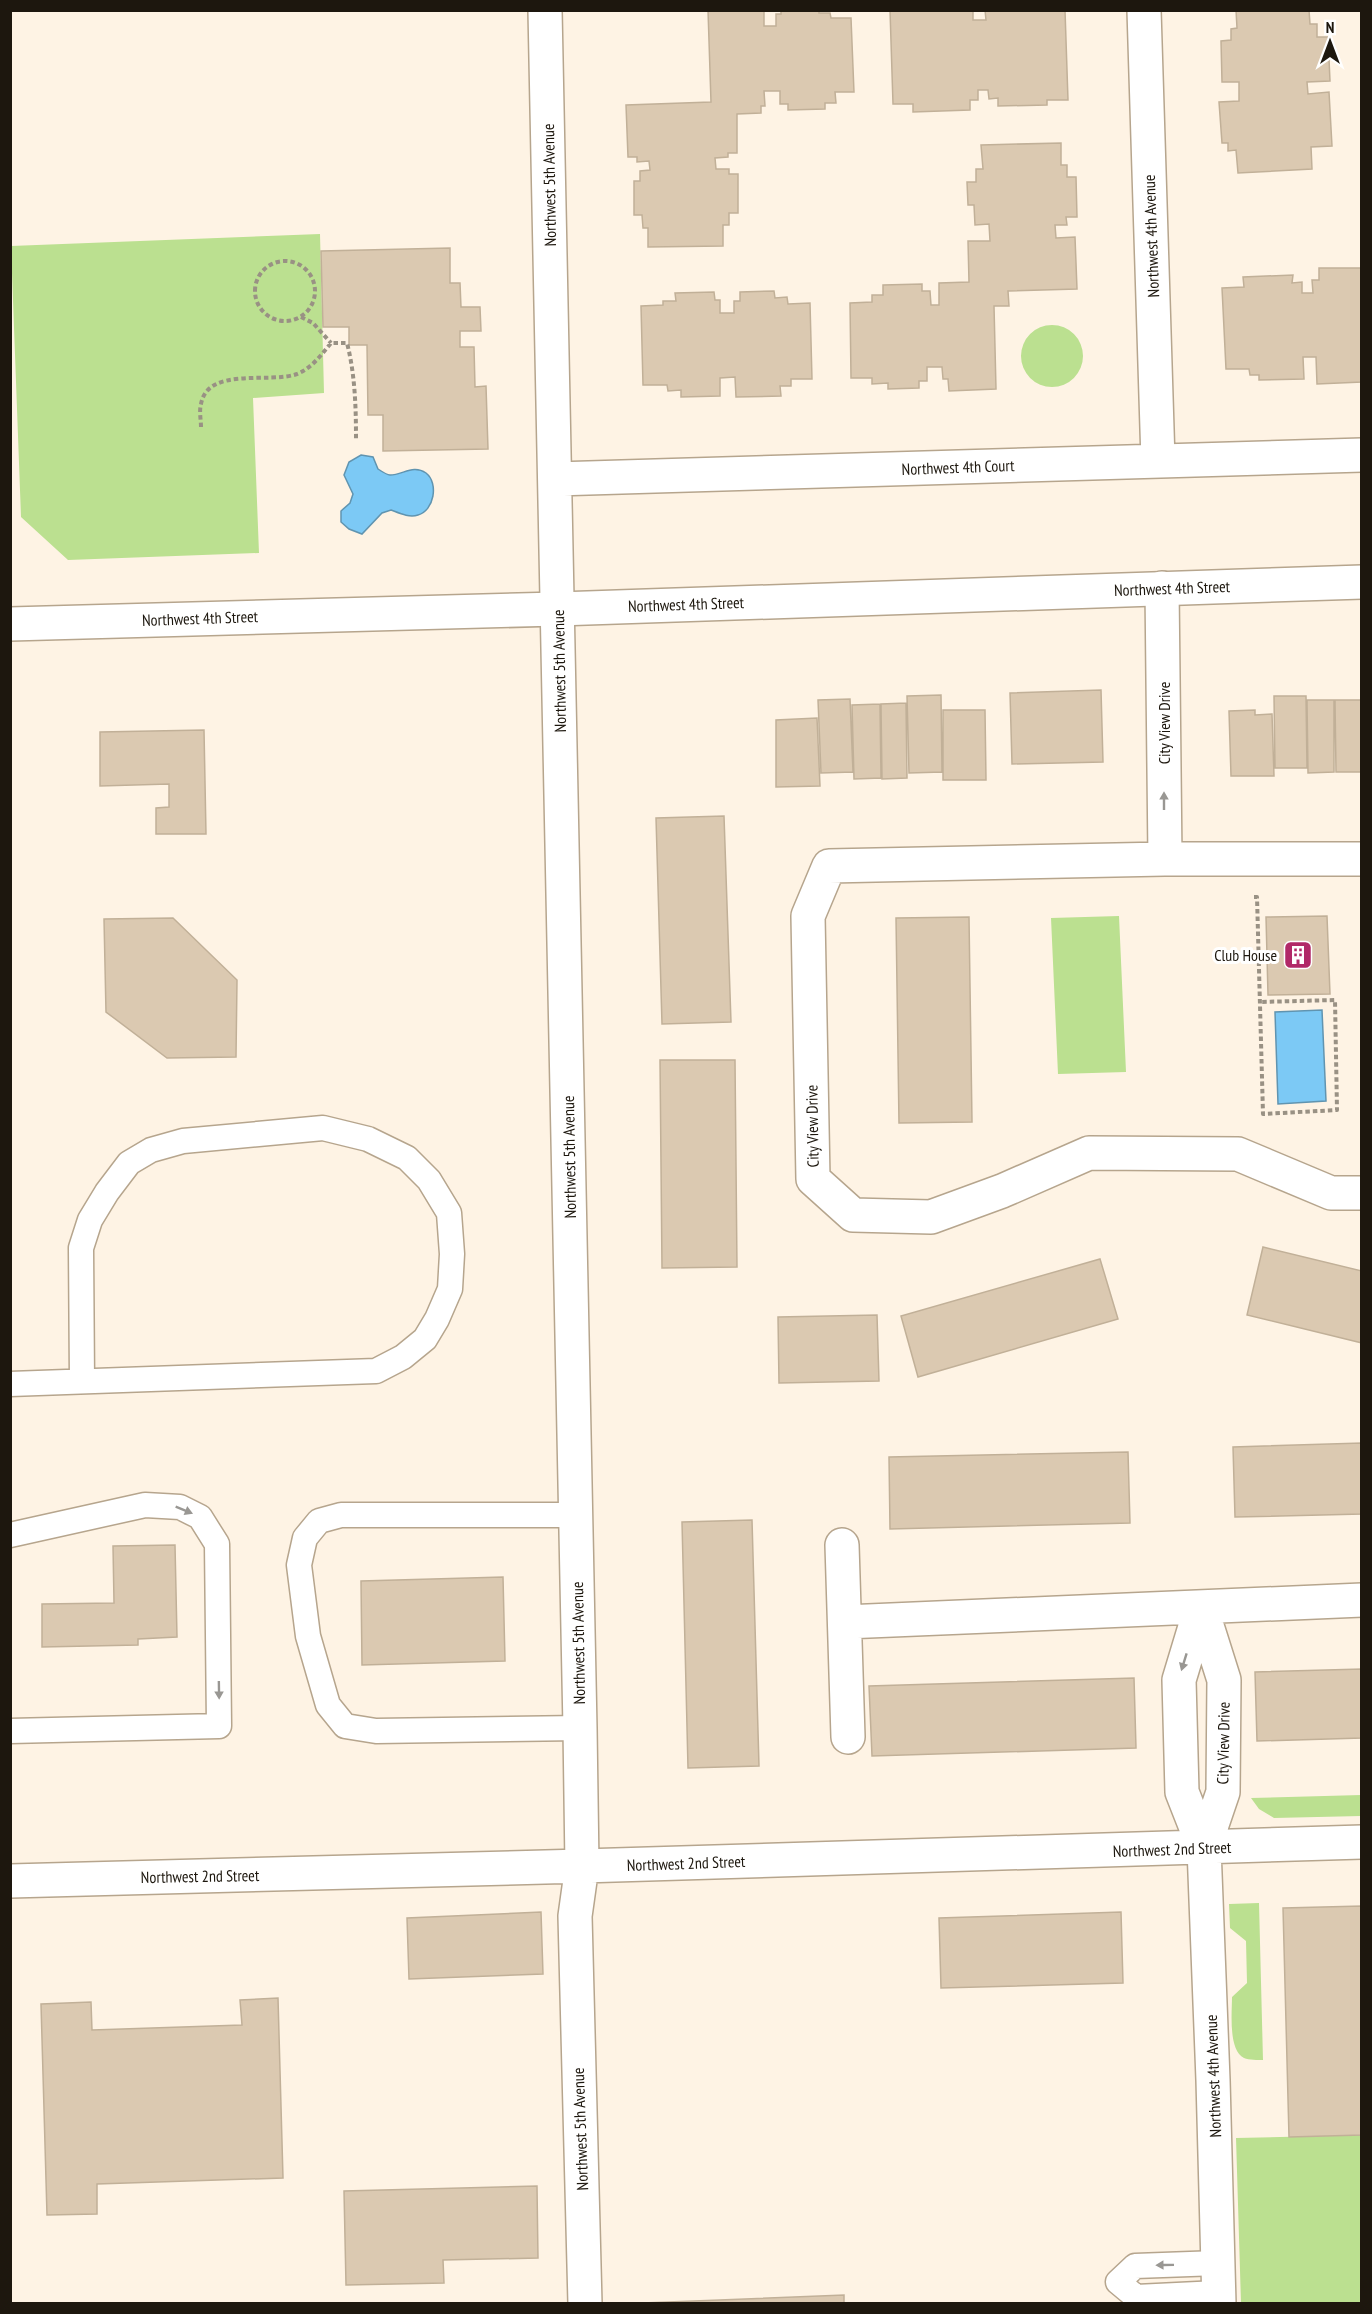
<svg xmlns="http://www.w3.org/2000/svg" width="1372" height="2314" viewBox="0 0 1372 2314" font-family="'PT Sans Narrow',sans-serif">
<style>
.green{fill:#bbe090}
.water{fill:#7cc9f5;stroke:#6094b0;stroke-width:1.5}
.building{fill:#dbc9b1;stroke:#c1b098;stroke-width:1.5}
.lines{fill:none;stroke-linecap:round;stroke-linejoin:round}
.lane-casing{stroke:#b6a58d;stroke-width:27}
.street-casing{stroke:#b6a58d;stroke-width:36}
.secondary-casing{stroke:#b6a58d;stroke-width:36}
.path{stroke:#999184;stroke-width:4;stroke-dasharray:4.5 3;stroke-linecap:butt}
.lane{stroke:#fff;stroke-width:24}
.street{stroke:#fff;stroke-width:33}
.secondary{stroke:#fff;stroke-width:33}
.oneway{fill:#999793}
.labels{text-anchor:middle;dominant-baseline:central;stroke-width:6;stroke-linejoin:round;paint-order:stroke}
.street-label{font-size:16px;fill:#1d170e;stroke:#fff}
.poi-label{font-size:16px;fill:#1d170e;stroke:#fff;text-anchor:end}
</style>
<rect width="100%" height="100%" fill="#fef3e4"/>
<path class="green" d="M320,234L324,393L253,398L259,553L68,560L21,517L11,246Z
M1021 356a31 31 0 1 1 62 0a31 31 0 1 1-62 0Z
M1119,916L1126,1072L1058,1074L1051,918Z
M1361,1795V1816L1274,1818L1259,1809L1251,1798Z
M1259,1903L1263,2060C1258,2060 1249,2060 1244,2058C1228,2050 1232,2012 1232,1997L1247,1983L1246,1941L1230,1928L1229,1904Z
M1361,2135V2303H1241L1236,2138Z"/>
<path class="water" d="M361,455L373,457L378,469C381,471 387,475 390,475C403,475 413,464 426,473C439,483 434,511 418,515C409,518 399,513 391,510L382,513L362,534L349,529L341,522V511L350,503L353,494L344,475L349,462Z
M1322,1010L1326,1101L1278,1104L1275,1012Z"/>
<path class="building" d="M708,10L764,11V26H776V14H781V10H819V13H830L831,18H851L854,92H835L836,103H825V109L788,110V104H780V91H764L765,106H761V113L737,114V153H728V157L715,158L716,169H729V174H738V213H729V225H723V246L648,247V228H643L642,215H634V181H640V171L650,170L649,161L637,162V157H628L626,105L711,102Z
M890,10H973V20H986L985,10H1065L1068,100H1047V105L998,106V98L989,99L988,90H978V100H970V110L913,112V104H893Z
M1236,10H1309L1310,24H1317V37H1328L1330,81L1307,82L1308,94L1329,92L1332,146L1311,147L1312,169L1238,173L1236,150L1228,151V143H1222L1219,102L1239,101V82H1222L1221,41L1231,40V29L1237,28Z
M1061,143V165H1067V177H1076L1077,217H1066L1067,225H1055L1056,238L1075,237L1077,289L1008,291L1009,306H994L996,389L949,391L948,379H943L942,367H927V381H919V388L888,389V383L872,384V378H851L850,303L872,302V295H883V285L922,284V291H930L931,305H939V283L969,282L968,241H990L989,224L975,225L974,205H968L967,182H976V169H983L981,145Z
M450,248V283H460L461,307H480L481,331H460V347H474L475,387L486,386L488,449L383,451V415H368L367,345H349V327H323L321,251Z
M1319,268H1362V382L1317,384L1316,357H1303L1304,379L1259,380V375H1250L1249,369H1226L1222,288L1244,287L1243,277L1293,275L1292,283L1302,282V293H1313L1312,280H1319Z
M774,291L775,298L787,297L788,304L810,303L812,379H791V386H780L781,396L736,397L735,377L720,378V396L681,397V390L668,391L667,385H643L641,306L663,305V301H676L675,293L714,292L715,300H720V313H734V301H740V292Z
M1101,690L1103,762L1012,764L1010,693Z
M941,695L942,772L909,773L907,696Z
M1274,696H1306L1307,768H1275Z
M850,699L853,772L821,773L818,700Z
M1307,700H1334V772L1308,773Z
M1335,700H1361L1362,772H1336Z
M906,703L907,778L882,779L881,704Z
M880,704L881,778L854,779L852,705Z
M943,710H985L986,780H943Z
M1255,710V715L1272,714L1274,776H1231L1229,711Z
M817,718L820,786L776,787V720Z
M204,730L206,834H156V808L169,807V784L100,786V732Z
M724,816L731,1022L662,1024L656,818Z
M1327,916L1330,994L1268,995L1266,917Z
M969,917L972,1122L899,1123L896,918Z
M173,918L237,980L236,1057L167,1058L106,1012L104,919Z
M660,1060H735L737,1267L662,1268Z
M1263,1247L1362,1271V1343L1247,1315Z
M1100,1259L1118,1319L918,1377L901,1316Z
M877,1315L879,1381L779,1383L778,1317Z
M1362,1443V1514L1235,1517L1233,1447Z
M1128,1452L1130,1523L890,1529L889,1457Z
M752,1520L759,1766L688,1768L682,1522Z
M175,1545L177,1637L138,1639V1645L42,1647V1604L114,1603L113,1546Z
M503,1577L505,1661L362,1665L361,1581Z
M1362,1669V1738L1257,1741L1255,1672Z
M1134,1678L1136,1748L872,1756L869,1686Z
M1362,1906V2135L1289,2137L1283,1908Z
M541,1912L543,1974L409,1979L407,1918Z
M1121,1912L1123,1983L941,1988L939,1918Z
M278,1998L283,2178L97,2184V2214L47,2215L41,2004L91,2002L92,2030L242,2025L240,2000Z
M537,2186L538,2258L443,2260L444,2283L346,2285L344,2191Z
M844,2295V2304H643V2303Z"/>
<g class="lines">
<g class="lane-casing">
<path id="lane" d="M10,1384L376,1371L403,1357L425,1339L437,1319L450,1289L452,1254L449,1213L429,1180L407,1158L368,1139L323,1128L183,1141L151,1150L129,1163L107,1192L90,1220L81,1248L82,1381
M575,1515H341L319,1521L305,1538L299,1565L308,1636L328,1705L345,1726L376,1731L580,1728
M10,1535L145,1505L180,1507L200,1517L217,1544L219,1726L10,1731
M1218,2263L1135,2266L1118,2282L1136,2297L1218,2293"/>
</g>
<g class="street-casing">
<path id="street" d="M545,10L580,1728L582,1866L575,1916L585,2304
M1144,10L1158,461
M555,479L1362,455
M1162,588L1165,859
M1362,859H1165L829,866L808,916L813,1179L853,1215L931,1217L1002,1191L1089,1153L1238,1154L1331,1193H1362
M842,1545L848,1737
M1201,1607L1179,1680L1182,1792L1204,1848L1213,2080L1219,2304
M1201,1607L1224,1680L1223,1792L1204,1848
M845,1622L1362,1600
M10,1881L582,1866L1362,1842"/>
</g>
<g class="secondary-casing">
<path id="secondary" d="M10,624L558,609L1362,582"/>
</g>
<path class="path" d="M255 291a30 30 0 1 1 60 0a30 30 0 1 1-60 0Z
M301,317L313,323L331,343
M201,427C201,420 199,411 201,404C208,366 269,384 297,374C312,368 321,355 331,343H347C355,374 356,407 356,439
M1254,897H1257L1263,1114L1337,1110L1335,1000L1260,1002"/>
<use href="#lane" class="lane"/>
<use href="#street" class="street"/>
<use href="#secondary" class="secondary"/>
</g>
<defs><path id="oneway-solid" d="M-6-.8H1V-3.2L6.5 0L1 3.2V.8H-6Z" transform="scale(1.5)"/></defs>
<g class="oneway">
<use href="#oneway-solid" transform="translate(1164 801) rotate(-90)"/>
<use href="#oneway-solid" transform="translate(184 1510) rotate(22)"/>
<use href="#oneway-solid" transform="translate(1184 1662) rotate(107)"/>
<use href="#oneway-solid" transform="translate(219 1690) rotate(89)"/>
<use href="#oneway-solid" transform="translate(1165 2265) rotate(179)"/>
</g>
<defs>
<g id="building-square" transform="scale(1.5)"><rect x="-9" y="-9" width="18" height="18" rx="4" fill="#b12868" stroke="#fff"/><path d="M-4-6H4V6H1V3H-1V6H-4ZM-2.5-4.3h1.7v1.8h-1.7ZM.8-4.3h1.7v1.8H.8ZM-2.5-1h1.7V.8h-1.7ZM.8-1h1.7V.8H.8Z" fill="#fff"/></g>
</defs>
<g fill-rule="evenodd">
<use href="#building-square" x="1298" y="955"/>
</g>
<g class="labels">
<g class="street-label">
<text transform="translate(549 185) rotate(-91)">Northwest 5th Avenue</text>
<text transform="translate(1151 236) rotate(-92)">Northwest 4th Avenue</text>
<text transform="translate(958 467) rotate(-2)">Northwest 4th Court</text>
<text transform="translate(1172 588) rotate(-2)">Northwest 4th Street</text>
<text transform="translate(686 604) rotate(-2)">Northwest 4th Street</text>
<text transform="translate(200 618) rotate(-2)">Northwest 4th Street</text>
<text transform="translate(559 671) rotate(-91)">Northwest 5th Avenue</text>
<text transform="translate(1164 723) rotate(-90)">City View Drive</text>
<text transform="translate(812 1126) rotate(-91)">City View Drive</text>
<text transform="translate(569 1157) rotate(-91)">Northwest 5th Avenue</text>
<text transform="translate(578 1643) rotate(-91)">Northwest 5th Avenue</text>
<text transform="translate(1223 1743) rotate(-89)">City View Drive</text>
<text transform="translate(1172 1849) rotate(-2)">Northwest 2nd Street</text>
<text transform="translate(686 1863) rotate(-2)">Northwest 2nd Street</text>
<text transform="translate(200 1876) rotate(-1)">Northwest 2nd Street</text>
<text transform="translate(1213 2076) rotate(-92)">Northwest 4th Avenue</text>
<text transform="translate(580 2129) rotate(-92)">Northwest 5th Avenue</text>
</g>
<g class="poi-label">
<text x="1277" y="955">Club House</text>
</g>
</g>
<rect width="1372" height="2314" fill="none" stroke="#1d170e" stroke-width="24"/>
<g transform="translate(1330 42)" stroke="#ffffff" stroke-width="4.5" paint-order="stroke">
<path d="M0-4.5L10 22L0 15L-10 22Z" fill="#1d170e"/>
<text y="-9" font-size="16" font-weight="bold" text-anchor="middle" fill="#1d170e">N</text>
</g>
</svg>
